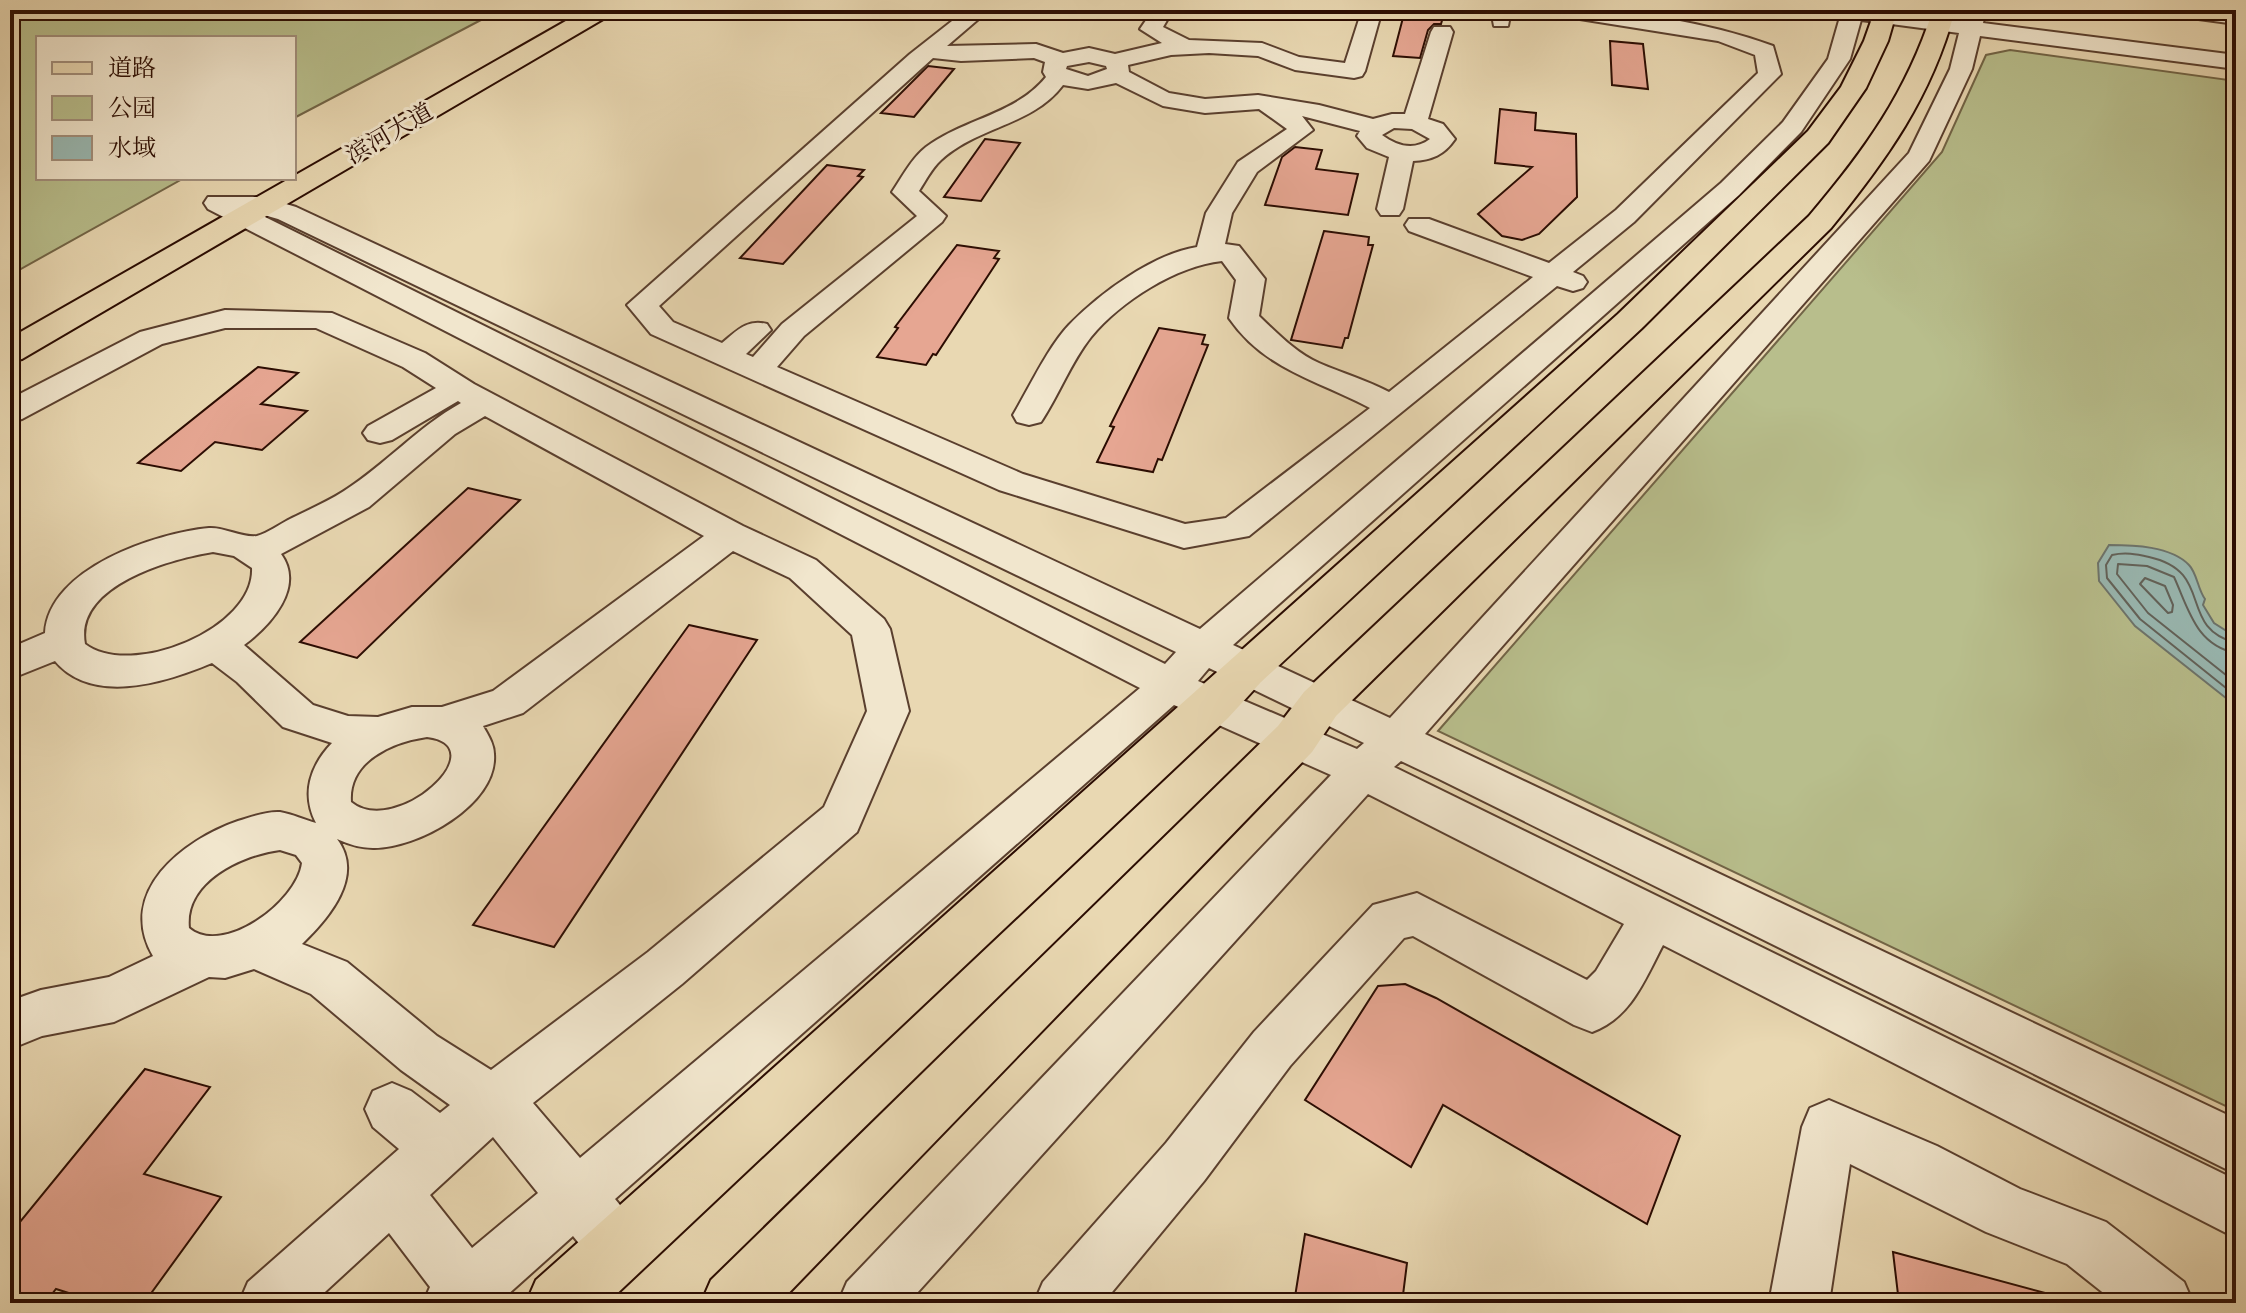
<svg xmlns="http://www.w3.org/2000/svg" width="2246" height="1313" viewBox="0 0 2246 1313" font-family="'EB Garamond','Noto Serif SC',serif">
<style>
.green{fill:#b8be8c;stroke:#726547;stroke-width:2}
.water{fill:#99b9b3;stroke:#6d746c;stroke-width:2}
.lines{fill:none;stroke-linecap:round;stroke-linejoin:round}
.shore{stroke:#62625a;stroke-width:2}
.building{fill:#e6a692;stroke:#2b0c02;stroke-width:2}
.minor-casing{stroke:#5a3f2e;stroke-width:4}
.major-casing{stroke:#2b0c02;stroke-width:4}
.minor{fill:#f1e6cd;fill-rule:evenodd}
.major{fill:#e9d8b2;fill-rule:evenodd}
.labels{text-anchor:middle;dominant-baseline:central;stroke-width:6;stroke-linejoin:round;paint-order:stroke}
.far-street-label{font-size:24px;fill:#2b0c02;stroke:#f1e6cd}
</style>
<rect width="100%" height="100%" fill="#e9d8b2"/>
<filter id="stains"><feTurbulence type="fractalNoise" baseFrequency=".0025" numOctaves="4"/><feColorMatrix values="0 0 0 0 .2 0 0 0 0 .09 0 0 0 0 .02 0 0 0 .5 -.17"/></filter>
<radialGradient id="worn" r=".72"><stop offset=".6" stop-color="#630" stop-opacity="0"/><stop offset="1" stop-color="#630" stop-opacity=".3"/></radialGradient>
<path class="green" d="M10,10H500L294,118V38H38V178H184L10,275Z
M2010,50L2236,81V1111L1438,731L1942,152L1986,55Z"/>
<path class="water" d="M2109,545C2133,545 2171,546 2189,565C2197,573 2198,590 2205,599L2203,605L2214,623L2236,637V706L2135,626L2099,581L2098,563Z"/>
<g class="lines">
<path class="shore" d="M2145,578L2165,586L2173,605L2172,612L2168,613L2140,584Z
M2236,643C2176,627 2216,572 2149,557C2136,554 2125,552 2112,555L2106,565L2107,578L2140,619L2236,696
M2236,653C2196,645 2189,610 2174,577L2147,566L2118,564L2117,574L2148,613L2236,683"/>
</g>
<path class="building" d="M1405,10H1445L1441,24H1434L1428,30L1420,58L1393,56Z
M1610,41L1643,44L1648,89L1612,85Z
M928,66L954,69L914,117L881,113Z
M1500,109L1536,113L1535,130L1576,134L1577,197L1539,234L1522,240L1502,236L1478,214L1532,167L1495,163Z
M985,139L1020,143L981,201L944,197Z
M1295,147L1322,150L1316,169L1358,174L1348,215L1265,205L1282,157Z
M827,165L864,170L858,176L863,177L783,264L740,258Z
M1324,231L1369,237L1368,245H1373L1348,338H1345L1342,348L1291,340Z
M957,245L999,251L994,258L999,259L936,355L933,354L926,365L877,357L898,328L895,327Z
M1159,328L1205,335L1202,344L1208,345L1162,460L1158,459L1153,472L1097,462L1114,427L1110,426Z
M258,367L298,373L261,404L307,411L262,450L215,442L181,471L138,463Z
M468,488L520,500L357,658L300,642Z
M689,625L757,640L554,947L473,925Z
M1405,984L1436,998L1680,1136L1647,1224L1443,1105L1411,1167L1305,1100L1378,986Z
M145,1069L210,1087L144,1174L221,1197L144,1303H100L56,1289L45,1303H10V1234Z
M1305,1234L1407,1263L1402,1303H1294Z
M1893,1252L2049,1294L2048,1303H1899Z"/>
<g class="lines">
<g class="minor-casing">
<path id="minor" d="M966,10H989L947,46L1036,44L1063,53L1089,48L1115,54L1162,43L1140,29L1153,10H1173L1163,27L1189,40L1262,43L1299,57L1345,63L1362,10H1382L1365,71L1362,76L1354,78L1295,70L1258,56L1209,53L1171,55L1128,65L1129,72L1169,93L1205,99L1258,95L1319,105L1373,119L1392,114H1405L1431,32L1434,27H1450L1453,32L1428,119L1443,124L1455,139C1444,155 1432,160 1413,161L1403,209L1399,215H1381L1377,209L1389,157L1367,148L1357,136L1360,131L1302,116L1313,130L1257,172L1232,213L1225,244L1239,246L1265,279L1259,316C1277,333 1296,353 1319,363C1342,373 1366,380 1389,392L1533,277L1409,231L1405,225L1409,219H1429L1549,263L1616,210L1758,73L1755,55L1718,41L1561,16L1551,10C1626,10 1702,20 1773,46L1781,74L1634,222L1573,272L1583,276L1587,282L1583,288L1573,291L1557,286L1249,536L1184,548L999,490L651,334L627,305L910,54ZM933,58L961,61L1034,58L1045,62L1043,72L1046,77C1015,115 965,118 926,147C912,158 902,177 892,192L917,216L782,324L753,357L746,354L771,330L767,324C746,319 737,331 722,343L673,322L659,306ZM1089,62L1106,66L1107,69L1088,76L1066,69L1067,66ZM1116,83L1163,106L1205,113L1259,109L1287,129L1238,162L1206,213L1197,247C1153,254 1100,293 1069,325C1048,347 1029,388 1013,415L1017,422L1029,425L1041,422C1059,395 1071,362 1091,337C1121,301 1176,266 1222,261L1236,280L1229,318C1265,370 1317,380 1370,408L1226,518L1185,524L1023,474L777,367L804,336L942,222L946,216L919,191C926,180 932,168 941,160C978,126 1032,126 1063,85L1088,89ZM1394,128L1412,129L1430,139C1414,151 1397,146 1382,135Z
M1491,10H1511L1508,26H1494Z
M1829,10H1880L1963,21L1966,10H1986L1983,23L2236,55V69L1980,36L1972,69L1929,161L1425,734L2236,1119V1174L1439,779L1401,761L1394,767L2236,1180V1238L1663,945C1645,979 1631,1018 1592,1032L1574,1025L1413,936L1404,938L1290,1066L1204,1181L1103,1303H1034L1043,1282L1166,1143L1254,1032L1373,905L1417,893L1587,980L1596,971L1624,924L1368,794L908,1303H838L847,1282L1331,775L1174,705L615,1199L639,1228L648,1248L639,1268L619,1277L599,1268L573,1236L505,1297L508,1303H423L430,1287L389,1233L313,1303H239L248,1282L399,1149L373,1127L365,1109L373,1091L392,1083L411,1091L440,1113L450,1105L401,1070L311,994L254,969L225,978L209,977L114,1022L42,1036L10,1049V1001L41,990L109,977L153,956C116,892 183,840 238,821C251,817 267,811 280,812C292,814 305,820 316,823C301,794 310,766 332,743L283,727L237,682L212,663C167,682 93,706 55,661L10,679V648L45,633C49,568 156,533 209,528C224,527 243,538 257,536C268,533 280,524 290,519C308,510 327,502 344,491C386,464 418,427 461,403L458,401L392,440L380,443L368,440L363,433L368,426L436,388L403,367L316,328H225L162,344L22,419L10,422V399L140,332L225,310L332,313L425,353L474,384L743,526L816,560L884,619L890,629L909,711L857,832L682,984L533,1103L580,1158L1140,688L208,209L204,203L208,197H263L296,207L1200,629L1721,183L1783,122L1828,59L1840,17L1832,15ZM1861,20L1959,33L1950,69L1909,153L1390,718L1233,645L1739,195L1801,132L1850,59ZM257,213L278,219L1176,652L1165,664ZM485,416L704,536L493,691L442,707H412L378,717L348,716L313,705L244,645C271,625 305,587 281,554L369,507L455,434ZM733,551L790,578L852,635L867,711L824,807L648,952L491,1070L437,1036L347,962L302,944C329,918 365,876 337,839C348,844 360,848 373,848C416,849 498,805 494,754C494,744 488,735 483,726L523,713ZM213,552L234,556L252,568C255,629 131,679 85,644C74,585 171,559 213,552ZM1209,668L1364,743L1357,749L1198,681ZM427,737C498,746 396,839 351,802C348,761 392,742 427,737ZM280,850L296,855L302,863C297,902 223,957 189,928C184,882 241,855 280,850ZM493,1137L538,1193L472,1248L430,1195Z
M2166,10L2236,12V24L2176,16Z
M1829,1100L1937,1146L2020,1189L2106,1222L2184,1282L2193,1303H2116L2067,1264L1986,1232L1850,1164L1829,1303H1769L1802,1127L1810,1108Z"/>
</g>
<g class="major-casing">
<path id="major" d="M585,10H613L610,15L22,359L10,362V338Z
M1875,10H1897L1888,41L1866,88L1828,143L1642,328L1261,682L1228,718L607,1303H526L536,1280L1618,314L1808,131L1841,87L1864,41Z
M1933,10H1955C1931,98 1887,159 1831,228L1336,716L1312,752L779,1303H701L711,1280L1278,726L1304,692L1809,216C1865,150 1906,93 1933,10Z"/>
</g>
<use href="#minor" class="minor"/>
<use href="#major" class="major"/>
</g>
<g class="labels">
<g class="far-street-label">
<text transform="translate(389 133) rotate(-30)">滨河大道</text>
</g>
</g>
<rect width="2246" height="1313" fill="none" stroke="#e9d8b2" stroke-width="40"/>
<rect x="12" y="12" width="2222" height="1289" fill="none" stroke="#2b0c02" stroke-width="4"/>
<rect x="20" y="20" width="2206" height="1273" fill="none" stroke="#2b0c02" stroke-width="2"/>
<rect x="36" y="36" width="260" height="144" fill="#f1e6cd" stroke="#a28f7c" stroke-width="2"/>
<rect x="52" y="62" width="40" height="12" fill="#e9d8b2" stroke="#a28f7c" stroke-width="2"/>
<text x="108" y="76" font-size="24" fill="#2b0c02">道路</text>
<rect x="52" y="96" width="40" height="24" fill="#b8be8c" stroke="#a28f7c" stroke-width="2"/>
<text x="108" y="116" font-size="24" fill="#2b0c02">公园</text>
<rect x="52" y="136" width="40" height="24" fill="#99b9b3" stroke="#a28f7c" stroke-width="2"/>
<text x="108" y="156" font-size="24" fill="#2b0c02">水域</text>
<rect width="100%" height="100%" filter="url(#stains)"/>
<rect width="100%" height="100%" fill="url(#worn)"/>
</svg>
